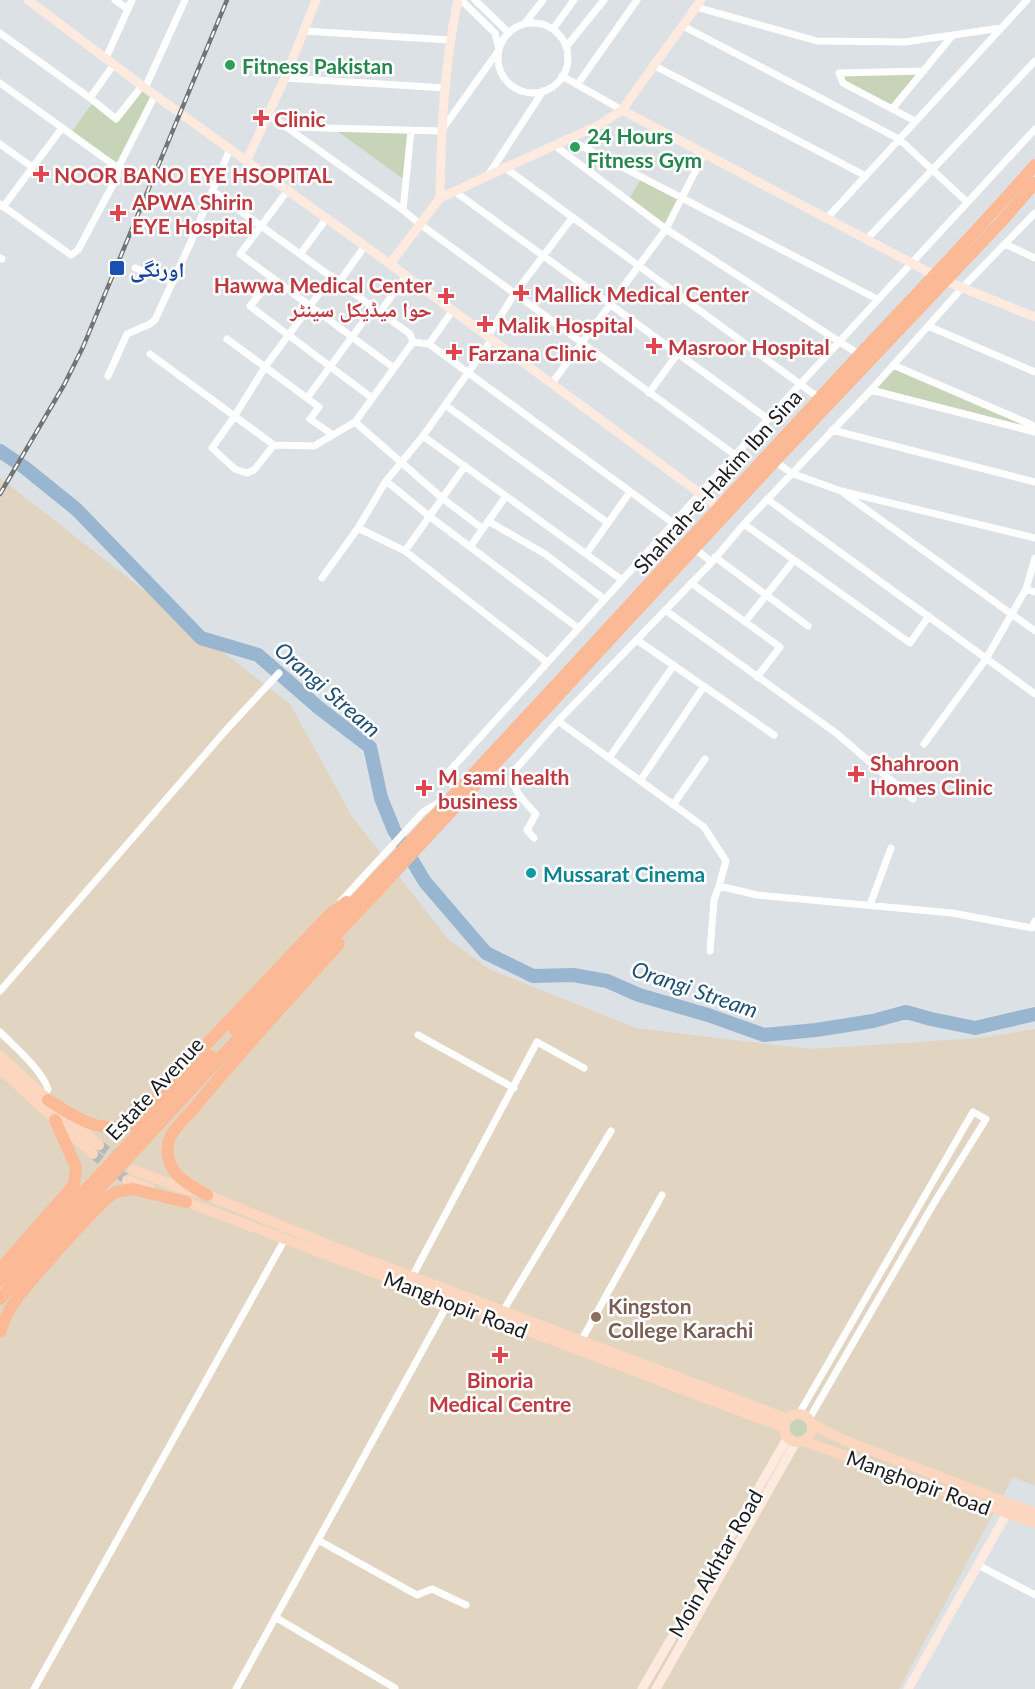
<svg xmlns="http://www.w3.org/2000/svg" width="1035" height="1689" viewBox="0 0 1035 1689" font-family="Lato,'Noto Naskh Arabic',sans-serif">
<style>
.industrial{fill:#e1d5c1}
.green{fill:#c7d4b8}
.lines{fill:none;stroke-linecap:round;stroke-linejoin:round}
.river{stroke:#98b6cf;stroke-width:14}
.primary-tunnel{stroke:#b6babd;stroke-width:10;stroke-dasharray:10 5;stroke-linecap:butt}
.street{stroke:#fff;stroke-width:7}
.secondary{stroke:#feeadf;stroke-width:9}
.primary{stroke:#fdd6bf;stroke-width:10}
.highway{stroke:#fbba95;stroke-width:12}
.rail-casing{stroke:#727577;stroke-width:4.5}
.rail{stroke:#fff;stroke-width:2;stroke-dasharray:7;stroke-linecap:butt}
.leisure-dot{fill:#2e9e5b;stroke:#fff;stroke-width:2}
.health-dot{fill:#e0444e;stroke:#fff;stroke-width:2}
.transit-dot{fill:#1a4fb4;stroke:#fff;stroke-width:2}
.culture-dot{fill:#0f9aa8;stroke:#fff;stroke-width:2}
.education-dot{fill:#8d6e63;stroke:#fff;stroke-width:2}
.labels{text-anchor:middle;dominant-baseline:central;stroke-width:5;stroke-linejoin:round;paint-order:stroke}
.leisure-label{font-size:21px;font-weight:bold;fill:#27864d;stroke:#fff;text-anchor:start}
.health-label{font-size:21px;font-weight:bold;fill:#be3a42;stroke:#fff;text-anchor:start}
.transit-label{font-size:21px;font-weight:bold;fill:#164399;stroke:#fff;text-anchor:start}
.street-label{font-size:21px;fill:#1c1e1f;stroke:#fff}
.culture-label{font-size:21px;font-weight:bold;fill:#0d838f;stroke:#fff;text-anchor:start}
.education-label{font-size:21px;font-weight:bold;fill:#785e54;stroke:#fff;text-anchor:start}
.water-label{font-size:22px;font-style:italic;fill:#1f5073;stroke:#fff}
</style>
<rect width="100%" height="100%" fill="#dce1e5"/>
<path class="industrial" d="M0,478L290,704L353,818L448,939L489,969L636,1028L810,1049L980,1038L1035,1029V1486L1013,1477L899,1689H0Z"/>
<path class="green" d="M924,71L892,109L843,83L839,73Z
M142,86L155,95L118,168L70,134L94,101L116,119Z
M333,128L411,130L406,181Z
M642,177L682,197L666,229L628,201Z
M894,368L1019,421L1018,425L877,388Z
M789 1429a10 10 0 1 1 20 0a10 10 0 1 1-20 0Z"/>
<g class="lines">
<path class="river" d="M0,451L24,467L76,509L201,638L258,655L319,708L370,747L381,798L394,830L425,882L486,953L533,976L573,975L607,981L639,995L708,1015L764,1035L816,1030L873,1021L906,1012L931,1019L975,1028L1035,1014"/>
<path class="primary-tunnel" d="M99,1145L123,1162
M93,1154L127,1180"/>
<path class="street" d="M115,0L128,9
M475,0L509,33
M696,7L817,41L905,42L1001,28
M525,23L543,0
M498 58a35 35 0 1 1 70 0a35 35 0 1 1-70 0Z
M683,26L899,139L967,202
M553,29L574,0
M304,31L449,40
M0,33L90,98
M566,47L604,0
M106,58L132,0
M114,64L90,98L116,119L142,86
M653,65L866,176
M562,76L622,110
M285,78L446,88
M0,83L118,168
M577,85L637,0
M145,88L185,0
M892,109L952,36
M268,114L403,210L420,224L735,455
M915,121L843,83L839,73L924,71
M286,127L441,131L499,50L495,33L461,0
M568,139L877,299
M0,144L32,167
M554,145L666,229L860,355
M504,167L819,398
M489,174L543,91
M288,190L240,254L394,368
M213,191L410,334L413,342
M454,191L768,419
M0,204L71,255L78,250L117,177L118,168L155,95
M3,207L62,128
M403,210L411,130
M827,218L1027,0
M866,240L1035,61
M1005,244L1035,258
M301,253L327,218
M0,258L2,259
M135,268L173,282
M273,278L250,306L372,398
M339,282L365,246
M380,312L406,276
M928,326L1035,372
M488,336L515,293L572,218
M227,339L319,407L310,419L333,435
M429,344L673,523
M150,354L274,445L314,446L355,422L413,342L429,344L453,310
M893,365L1030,424L1035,428
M108,376L127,334L150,324L155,320L190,244L230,149
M552,383L666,229L704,154
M871,390L1035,432
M649,393L678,353
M307,398L374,307
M445,405L608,523
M355,422L442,498L483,529
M832,430L1035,482
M423,436L622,580
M274,445L254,470L247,473L235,469L212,448L234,417L265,367L332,276
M775,461L791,473L841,491L1035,538
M386,481L429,516L578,628
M845,494L1035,631
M767,499L1035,694
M488,521L545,554L604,599
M358,528L405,551L547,662
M470,547L506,496
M695,549L712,562L744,524
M405,551L465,466
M586,554L630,492
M715,557L808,626
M322,578L358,528L386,481L423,436L492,339
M691,583L780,647L757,677
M1026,589L1035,592
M665,610L836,733L913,799
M929,616L910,643L744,524L871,390L962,288L1035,213
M745,622L794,560
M637,640L774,735
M558,721L704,827L726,861L719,886L757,895L952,913L1032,928L1035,921
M924,744L986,659L1026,589L1035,558
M609,758L674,665
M640,781L704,686
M455,792L458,790L446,779V775L735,455L1035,129
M673,805L705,759
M534,838L527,830L536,814C526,803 508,787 514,771L558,721L712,562
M341,901L423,812L446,798
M870,905L891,848
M710,951L714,900L719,886
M0,991L227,729L279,673
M0,1032C14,1046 42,1070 48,1089L43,1096
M418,1035L514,1088
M412,1277L537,1042L584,1068
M503,1311L611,1131
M581,1341L662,1195
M799,1414L973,1112L986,1119L934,1203L809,1419
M318,1540L417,1595L432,1589L466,1605
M978,1565L1035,1595
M275,1617L395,1688
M34,1689L285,1239
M236,1689L449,1302"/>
<path class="secondary" d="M28,0L145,88L390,264L720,508
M622,110L934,275
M247,160L285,78L316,0
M440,198C441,131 444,65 458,0
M390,264L440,198L601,124L622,110L701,0
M946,281L1035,317
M642,1689L788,1437
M656,1689L796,1442
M908,1689L1007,1513"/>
<path class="primary" d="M0,1056L99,1145
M0,1069L93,1154
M133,1170L181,1188L207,1195L334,1247L788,1419
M127,1180L150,1189
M179,1199L785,1428
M784 1428a14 14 0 1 1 28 0a14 14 0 1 1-28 0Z
M812,1424L841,1439L1035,1513
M803,1441L1035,1523"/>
<path class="highway" d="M235,1030C430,821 625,611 818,400C889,321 965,246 1035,165
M48,1100C74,1117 98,1133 130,1125L330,914L347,902
M207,1195C187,1184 164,1172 168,1145C169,1132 185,1119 194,1108C240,1052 290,998 339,944
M0,1269L74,1185L76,1167L55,1120
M0,1281L211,1056
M0,1299L53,1239L234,1043L373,896L775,461L1002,221L1035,183
M0,1332C7,1308 22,1291 38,1273C60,1247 83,1222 107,1198L116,1192L133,1189L186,1202"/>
<g class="rail-casing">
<path id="rail" d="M0,494L64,385L83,347L227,0"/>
</g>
<use href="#rail" class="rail"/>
</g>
<g class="leisure-dot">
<circle cx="230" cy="65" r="6"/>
<circle cx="575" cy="147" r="6"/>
</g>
<g class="health-dot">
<path d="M258 109h6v6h6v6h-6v6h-6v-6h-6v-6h6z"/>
<path d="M38 165h6v6h6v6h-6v6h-6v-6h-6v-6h6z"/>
<path d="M115 204h6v6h6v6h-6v6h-6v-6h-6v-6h6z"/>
<path d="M518 284h6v6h6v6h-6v6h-6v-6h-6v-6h6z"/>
<path d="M443 287h6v6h6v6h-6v6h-6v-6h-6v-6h6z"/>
<path d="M482 315h6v6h6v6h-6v6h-6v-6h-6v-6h6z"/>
<path d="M651 337h6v6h6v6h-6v6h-6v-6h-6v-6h6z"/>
<path d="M451 343h6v6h6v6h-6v6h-6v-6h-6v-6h6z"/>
<path d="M853 765h6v6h6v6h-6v6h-6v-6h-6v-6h6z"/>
<path d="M421 779h6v6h6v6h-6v6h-6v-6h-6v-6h6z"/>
<path d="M497 1346h6v6h6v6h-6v6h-6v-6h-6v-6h6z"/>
</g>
<rect class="transit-dot" x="109" y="260" width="16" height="16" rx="3"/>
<circle class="culture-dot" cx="531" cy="873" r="6"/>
<circle class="education-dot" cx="596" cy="1317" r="6"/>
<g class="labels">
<g class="leisure-label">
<text x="242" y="65">Fitness Pakistan</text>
<text x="587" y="135">24 Hours<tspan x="587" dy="24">Fitness Gym</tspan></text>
</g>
<g class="health-label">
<text x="274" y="118">Clinic</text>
<text x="54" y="174">NOOR BANO EYE HSOPITAL</text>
<text x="132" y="201">APWA Shirin<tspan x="132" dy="24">EYE Hospital</tspan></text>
<text x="432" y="284" text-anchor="end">Hawwa Medical Center<tspan x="432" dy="24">حوا میڈیکل سینٹر</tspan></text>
<text x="534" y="293">Mallick Medical Center</text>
<text x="498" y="324">Malik Hospital</text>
<text x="668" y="346">Masroor Hospital</text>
<text x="468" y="352">Farzana Clinic</text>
<text x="870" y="762">Shahroon<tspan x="870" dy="24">Homes Clinic</tspan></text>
<text x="438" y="776">M sami health<tspan x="438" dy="24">business</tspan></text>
<text x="500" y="1379" text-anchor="middle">Binoria<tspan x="500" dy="24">Medical Centre</tspan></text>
</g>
<g class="transit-label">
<text x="130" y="268">اورنگی</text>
</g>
<g class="street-label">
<text transform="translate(717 481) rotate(-48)">Shahrah-e-Hakim Ibn Sina</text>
<text transform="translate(154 1088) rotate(-47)">Estate Avenue</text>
<text transform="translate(456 1304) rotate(21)">Manghopir Road</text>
<text transform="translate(919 1482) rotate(20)">Manghopir Road</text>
<text transform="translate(715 1563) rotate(-60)">Moin Akhtar Road</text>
</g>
<g class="culture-label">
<text x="543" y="873">Mussarat Cinema</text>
</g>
<g class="education-label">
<text x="608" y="1305">Kingston<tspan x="608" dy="24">College Karachi</tspan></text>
</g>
<g class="water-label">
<text transform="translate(328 689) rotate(41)">Orangi Stream</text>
<text transform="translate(695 989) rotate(19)">Orangi Stream</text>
</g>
</g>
</svg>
